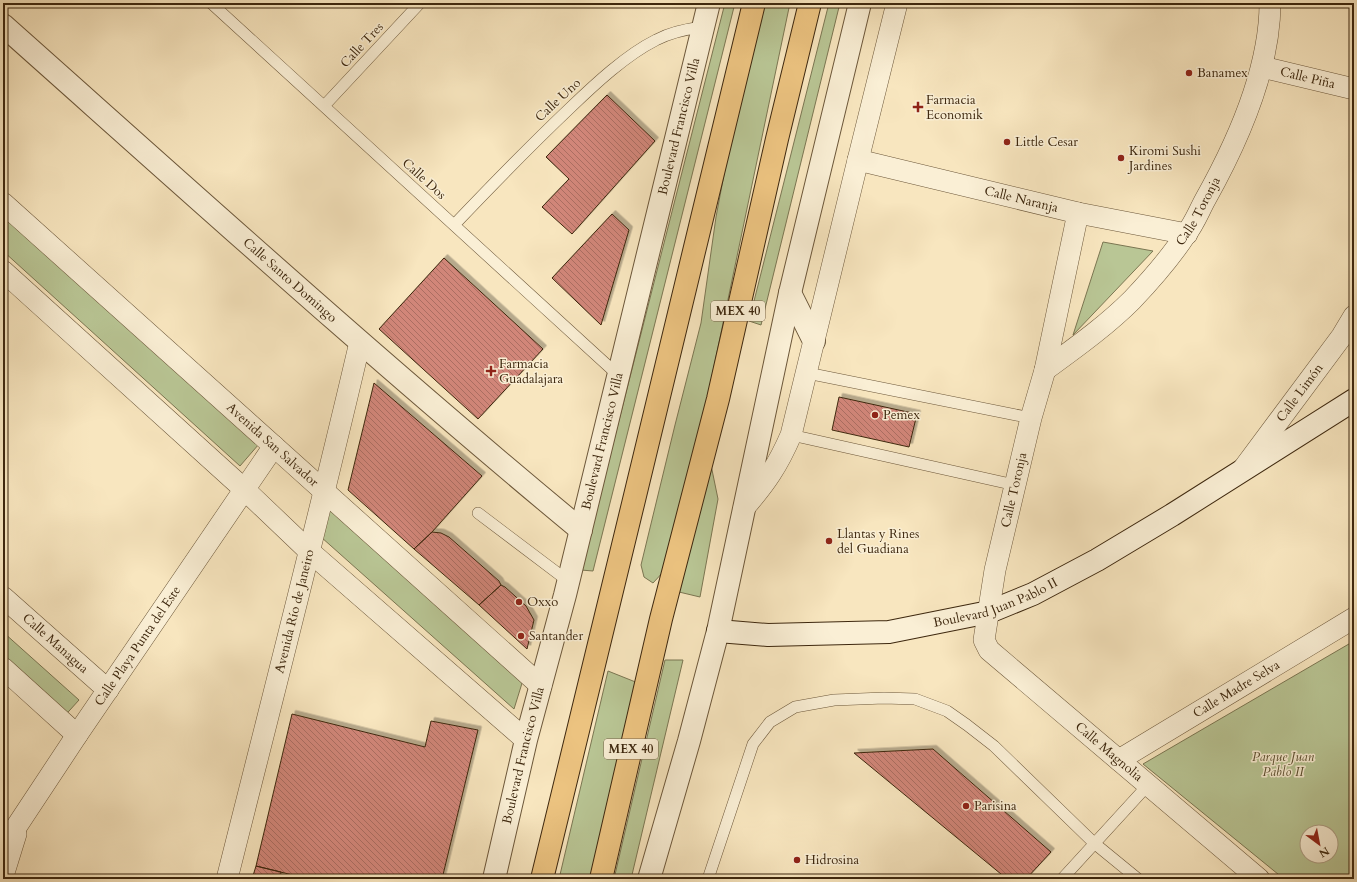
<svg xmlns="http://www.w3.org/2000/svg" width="1357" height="882" viewBox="0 0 1357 882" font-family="Cardo,serif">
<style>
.green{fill:#b9c695;stroke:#7b7652;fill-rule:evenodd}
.building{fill:url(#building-back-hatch);stroke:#3d270e;filter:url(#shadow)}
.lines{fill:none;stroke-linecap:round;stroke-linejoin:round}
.service-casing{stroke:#6c573a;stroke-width:12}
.minor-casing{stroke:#6c573a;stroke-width:22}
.tertiary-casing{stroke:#6c573a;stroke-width:24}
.secondary-casing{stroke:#3d270e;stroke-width:24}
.primary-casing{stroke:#3d270e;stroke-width:24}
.service{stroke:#faefd5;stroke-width:11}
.minor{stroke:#faefd5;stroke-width:21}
.tertiary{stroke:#faefd5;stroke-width:22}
.secondary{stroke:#faefd5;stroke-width:22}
.primary{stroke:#ecc380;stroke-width:22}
.poi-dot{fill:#8f2418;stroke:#faefd5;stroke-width:1.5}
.labels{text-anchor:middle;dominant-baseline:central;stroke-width:3;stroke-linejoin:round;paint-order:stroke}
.shield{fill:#faefd5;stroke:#76634a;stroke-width:1}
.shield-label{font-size:12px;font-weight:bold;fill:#3d270e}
.street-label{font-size:13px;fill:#3d270e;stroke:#faefd5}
.poi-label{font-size:13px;fill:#3d270e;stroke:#faefd5;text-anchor:start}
.park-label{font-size:13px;font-style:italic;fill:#5c4f30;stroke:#faefd5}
</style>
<defs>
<pattern id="building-back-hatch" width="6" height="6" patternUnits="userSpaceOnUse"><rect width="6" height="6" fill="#d18679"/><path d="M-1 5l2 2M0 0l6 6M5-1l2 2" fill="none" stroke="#ab6e62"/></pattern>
<filter id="shadow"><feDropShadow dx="3.5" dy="-3.5" stdDeviation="0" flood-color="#0004"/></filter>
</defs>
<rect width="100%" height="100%" fill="#f8e6bf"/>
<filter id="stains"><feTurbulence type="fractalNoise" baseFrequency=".005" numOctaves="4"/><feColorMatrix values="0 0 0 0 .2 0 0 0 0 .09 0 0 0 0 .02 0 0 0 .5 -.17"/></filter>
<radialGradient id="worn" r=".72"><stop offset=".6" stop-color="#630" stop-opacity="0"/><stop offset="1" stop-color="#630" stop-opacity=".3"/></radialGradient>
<path class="green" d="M725,3H735L593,571L581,570Z
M765,3H790L694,462L665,570L653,583L644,577L641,565L675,425L701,323L716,217L739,95Z
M829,3H840L761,325L749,321Z
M3,217L259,444L240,466L3,251Z
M1103,242L1153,251L1073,335Z
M711,465L718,499L700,597L679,592Z
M330,508L523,680L514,709L321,537Z
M3,632L79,700L60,721L3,668Z
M1354,641V879H1284L1143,764ZM1307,832H1331V856H1307Z
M665,660H683L631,879H614Z
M608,671L638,683L591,879H559Z"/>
<path class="building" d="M607,95L655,141L572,234L542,207L569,179L546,157Z
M612,214L629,230L601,325L552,278Z
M444,258L543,349L478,419L379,329Z
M374,383L482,476L432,532L414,549L348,490Z
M839,397L917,414L909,447L832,430Z
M432,532L441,533L449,537L499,581L501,585L479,605L414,549Z
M501,585L505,587L526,606L534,620L527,649L479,605Z
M292,714L425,747L431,721L478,730L442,879H309L256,866Z
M933,749L1051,852L1026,879H1007L854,753Z
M256,866L281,872L280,879H252Z"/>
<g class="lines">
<g class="service-casing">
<path id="service" d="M211,3L618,375
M324,106L420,3
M454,225C492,185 530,146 570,108C595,84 626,55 656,40C671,32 686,29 703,27
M807,373L1031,418
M791,435L1015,485
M478,513L568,581
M708,879L753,744L770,722L795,707L834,700L884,698L915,699L947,711L967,725L994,746L1094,843L1138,879
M1062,879L1148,785"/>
</g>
<g class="minor-casing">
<g id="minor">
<path id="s1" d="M1262,67L1354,89"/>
<path id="s2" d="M858,160L1078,213L1187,234"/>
<path id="s3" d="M3,203L541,686"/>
<path id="s4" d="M1078,213L1045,370L1031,418L995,570L984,640L989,650L1259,879"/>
<path d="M3,271L245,490L309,551L526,740"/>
<path id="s5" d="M1045,370C1075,348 1106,326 1132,300C1151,280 1171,257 1186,234C1194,224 1199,211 1205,200C1237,143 1270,69 1270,3"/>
<path id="s6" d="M1243,469L1342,336L1354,316"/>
<path d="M744,508C766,483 778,465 791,435L858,160L897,3"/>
<path id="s7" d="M3,597L108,690"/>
<path d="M3,668L77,735"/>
<path id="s8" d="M1119,760L1354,618"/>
<path id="s9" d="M3,847L77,735L274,446"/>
<path d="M3,876L16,834"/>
<path id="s10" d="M227,879C272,700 318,522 360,342"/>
</g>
</g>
<g class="tertiary-casing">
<g id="tertiary">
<path id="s11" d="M3,25C194,195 384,367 581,530"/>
<path d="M790,293L814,341"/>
<path id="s12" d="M494,879L526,740L565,595L709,3"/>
<path d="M649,879L689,741L718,631L790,293L860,3"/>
</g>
</g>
<g class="secondary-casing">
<g id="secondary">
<path id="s13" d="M718,631L768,635L889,632L989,612L1033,594L1097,560L1172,515L1354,400"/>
</g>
</g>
<g class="primary-casing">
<path id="primary" d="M542,879C612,587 685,295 754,3
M601,879L661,619L718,399L777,139L810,3"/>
</g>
<use href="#service" class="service"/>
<use href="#minor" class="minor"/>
<use href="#tertiary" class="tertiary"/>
<use href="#secondary" class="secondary"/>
<use href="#primary" class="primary"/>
</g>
<g class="poi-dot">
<circle cx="1189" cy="73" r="4"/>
<path d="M916 101h4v4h4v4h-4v4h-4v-4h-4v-4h4z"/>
<circle cx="1007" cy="142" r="4"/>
<circle cx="1121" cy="158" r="4"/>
<path d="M489 365h4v4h4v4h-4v4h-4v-4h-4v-4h4z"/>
<circle cx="875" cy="415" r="4"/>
<circle cx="829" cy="541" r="4"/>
<circle cx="519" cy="602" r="4"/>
<circle cx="521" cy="636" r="4"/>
<circle cx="966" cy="806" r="4"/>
<circle cx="797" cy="860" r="4"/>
</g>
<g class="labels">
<g class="shield">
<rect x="711" y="301" width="54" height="20" rx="3"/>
<rect x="604" y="739" width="54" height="20" rx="3"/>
</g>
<g class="shield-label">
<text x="738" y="311">MEX 40</text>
<text x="631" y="749">MEX 40</text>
</g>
<g class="street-label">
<text transform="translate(362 45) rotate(-47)">Calle Tres</text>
<text stroke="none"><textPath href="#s1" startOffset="47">Calle Piña</textPath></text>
<text transform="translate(558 100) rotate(-43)">Calle Uno</text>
<text stroke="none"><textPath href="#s12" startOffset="775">Boulevard Francisco Villa</textPath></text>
<text transform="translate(424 179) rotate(42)">Calle Dos</text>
<text stroke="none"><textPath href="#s2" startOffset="168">Calle Naranja</textPath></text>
<text stroke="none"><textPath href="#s5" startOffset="223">Calle Toronja</textPath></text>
<text stroke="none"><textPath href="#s11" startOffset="384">Calle Santo Domingo</textPath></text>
<text stroke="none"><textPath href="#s6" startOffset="95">Calle Limón</textPath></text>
<text stroke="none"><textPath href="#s12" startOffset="451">Boulevard Francisco Villa</textPath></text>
<text stroke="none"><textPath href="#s3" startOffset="362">Avenida San Salvador</textPath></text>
<text transform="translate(1014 490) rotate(-77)">Calle Toronja</text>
<text stroke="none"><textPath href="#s13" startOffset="282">Boulevard Juan Pablo II</textPath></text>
<text stroke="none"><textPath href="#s10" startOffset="276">Avenida Río de Janeiro</textPath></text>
<text stroke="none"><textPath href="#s7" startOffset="70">Calle Managua</textPath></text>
<text stroke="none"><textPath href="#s9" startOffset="242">Calle Playa Punta del Este</textPath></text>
<text stroke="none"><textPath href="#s8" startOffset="137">Calle Madre Selva</textPath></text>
<text stroke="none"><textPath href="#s4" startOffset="606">Calle Magnolia</textPath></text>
<text stroke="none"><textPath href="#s12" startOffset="127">Boulevard Francisco Villa</textPath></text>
</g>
<g class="poi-label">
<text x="1197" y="73">Banamex</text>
<text x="926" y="100">Farmacia<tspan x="926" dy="15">Economik</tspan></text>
<text x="1015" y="142">Little Cesar</text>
<text x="1129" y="151">Kiromi Sushi<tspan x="1129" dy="15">Jardines</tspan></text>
<text x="499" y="364">Farmacia<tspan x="499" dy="15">Guadalajara</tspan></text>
<text x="883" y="415">Pemex</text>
<text x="837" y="534">Llantas y Rines<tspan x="837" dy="15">del Guadiana</tspan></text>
<text x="527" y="602">Oxxo</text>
<text x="529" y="636">Santander</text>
<text x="974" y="806">Parisina</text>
<text x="805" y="860">Hidrosina</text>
</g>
<g class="park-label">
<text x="1283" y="757">Parque Juan<tspan x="1283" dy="15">Pablo II</tspan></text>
</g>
</g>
<rect width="1357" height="882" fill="none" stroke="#f8e6bf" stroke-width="16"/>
<rect x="4" y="4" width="1349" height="874" fill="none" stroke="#3d270e" stroke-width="2"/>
<rect x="8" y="8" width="1341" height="866" fill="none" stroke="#3d270e"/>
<g transform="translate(1319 844) rotate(148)"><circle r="19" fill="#faefd5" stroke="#ae9f85"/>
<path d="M0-3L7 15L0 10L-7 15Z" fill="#8f2418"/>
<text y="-6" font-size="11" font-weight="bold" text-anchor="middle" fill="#3d270e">N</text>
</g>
<rect width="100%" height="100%" filter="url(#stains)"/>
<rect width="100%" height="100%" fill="url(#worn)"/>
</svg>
